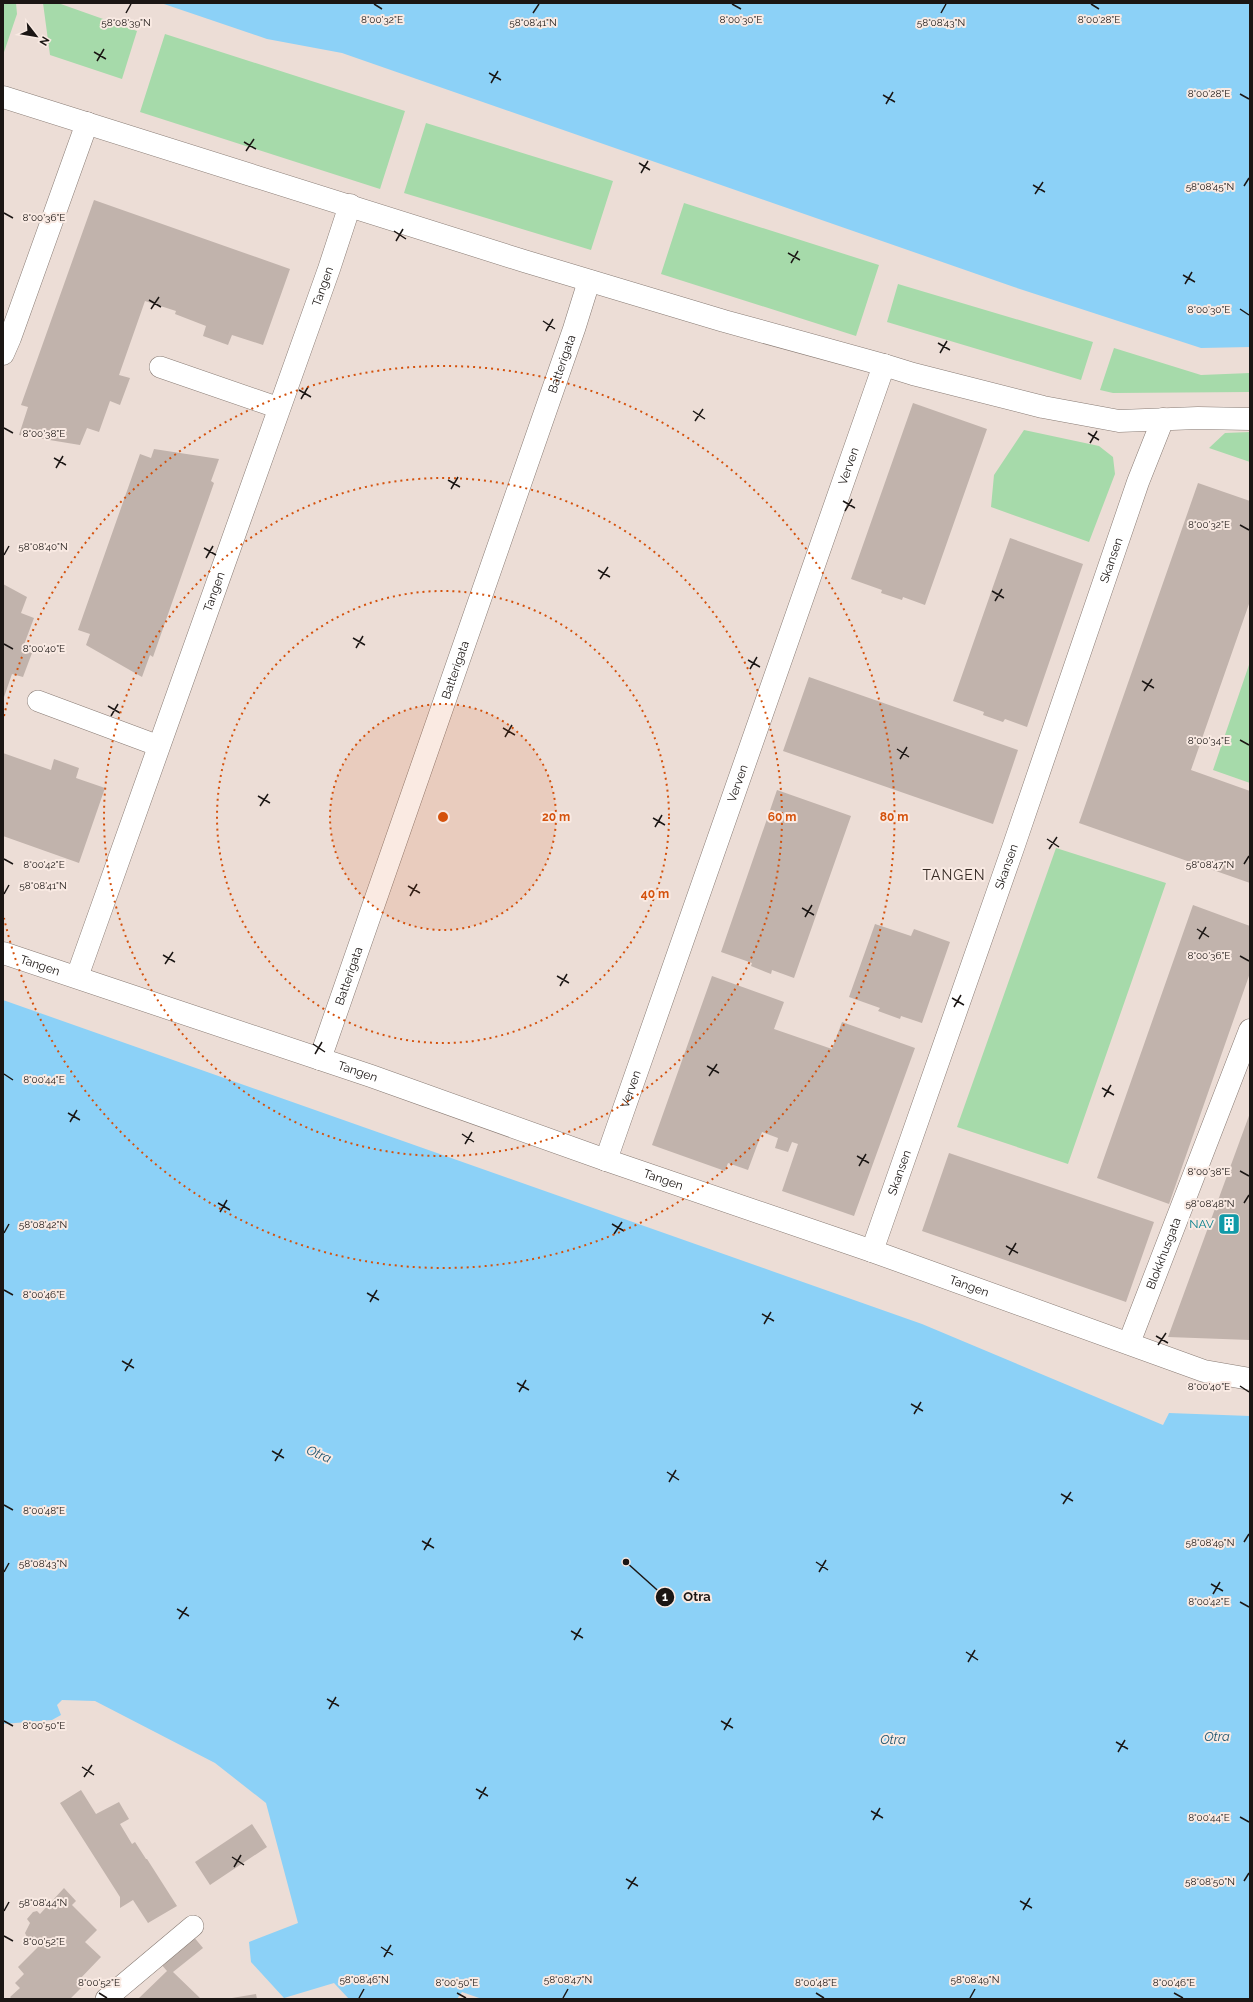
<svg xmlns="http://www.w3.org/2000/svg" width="1253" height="2002" viewBox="0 0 1253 2002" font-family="Raleway,sans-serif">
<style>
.green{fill:#a6daaa}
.water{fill:#8cd1f7}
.building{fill:#c1b3ac}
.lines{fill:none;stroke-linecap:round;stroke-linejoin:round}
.lane-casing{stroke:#887b74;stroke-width:22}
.street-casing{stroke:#887b74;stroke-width:23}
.secondary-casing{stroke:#887b74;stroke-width:23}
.lane{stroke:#fff;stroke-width:21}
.street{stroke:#fff;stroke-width:22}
.secondary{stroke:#fff;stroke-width:22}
.ticks{fill:none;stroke:#1b1614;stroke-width:1.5}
.ring{fill:none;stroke:#d4520d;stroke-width:2;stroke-dasharray:2 4}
.labels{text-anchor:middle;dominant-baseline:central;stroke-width:4;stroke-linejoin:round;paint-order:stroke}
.street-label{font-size:12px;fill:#1b1614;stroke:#f9eae3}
.culture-label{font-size:12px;fill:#0d838f;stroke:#f9eae3;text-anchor:end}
.water-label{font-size:13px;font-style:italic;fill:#1e546e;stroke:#f9eae3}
.quarter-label{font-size:14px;letter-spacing:1px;fill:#362b25;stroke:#f9eae3}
.ticks-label{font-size:10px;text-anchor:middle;fill:#1b1614;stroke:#f9eae3;stroke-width:4;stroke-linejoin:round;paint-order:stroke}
.centre{fill:#d4520d;stroke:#f9eae3;stroke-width:2}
.ring-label{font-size:12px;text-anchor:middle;font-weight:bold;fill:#d4520d;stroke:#f9eae3;stroke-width:4;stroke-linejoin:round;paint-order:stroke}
.leader{fill:none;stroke:#1b1614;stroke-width:1.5}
.callout-dot{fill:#1b1614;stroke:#f9eae3;stroke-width:1.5}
.mark-label{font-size:12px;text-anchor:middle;font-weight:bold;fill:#fff}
.callout-label{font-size:13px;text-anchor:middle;font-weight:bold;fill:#1b1614;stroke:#f9eae3;stroke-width:4;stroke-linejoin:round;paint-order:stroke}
</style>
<rect width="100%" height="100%" fill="#ecddd6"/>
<path class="green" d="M3,3H16L17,14L3,55Z
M43,3H58L137,31L122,79L50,55Z
M165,34L405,111L380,189L140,112Z
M426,123L613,181L591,250L404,193Z
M684,203L879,265L856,336L661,274Z
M898,284L1093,342L1081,380L887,322Z
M1114,348L1201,375L1250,373V392L1113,393L1100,390Z
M1024,430L1099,446L1113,457L1115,474L1089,542L991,507L994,475Z
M1250,432V462L1209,448L1225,433Z
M1250,662V783L1213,770Z
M1056,848L1166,883L1068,1164L957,1127Z"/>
<path class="water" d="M161,3H1250V347L1201,348L1014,287L342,53L267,39Z
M3,1000L922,1324L1163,1425L1169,1413L1250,1416V1999H482L462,1992L457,1999H349L334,1983L284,1998L251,1962L249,1942L298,1923L266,1803L215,1763L95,1701L62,1700L57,1705L61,1715L52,1720L3,1724Z"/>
<path class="building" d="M94,200L290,269L263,345L232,335L228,345L203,336L206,326L175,314L176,311L145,301L119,375L130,378L120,405L110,401L99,432L87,428L80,445L19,435L28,407L21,405Z
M913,403L987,429L925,605L903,597L902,600L881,593L882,590L851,579Z
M154,449L219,459L211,481L214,483L153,657L150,655L142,677L86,645L90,634L78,630L140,454L151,458Z
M1198,483L1250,501V601L1191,770L1250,791V883L1079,823Z
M1010,538L1083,564L1027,727L1005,719L1003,722L983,715L984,712L953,701Z
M3,584L27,597L21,613L34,618L22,650L32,653L23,677L12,674L3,700Z
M809,677L1018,750L993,824L783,751Z
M3,753L51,770L54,759L79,768L76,778L105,788L79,863L3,836Z
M777,790L851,816L794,978L772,970L771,974L751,966L752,963L721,952Z
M1193,905L1250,926V973L1169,1204L1097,1178Z
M875,924L911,936L914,929L950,942L922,1023L901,1016L900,1019L878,1011L880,1008L849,997Z
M712,976L784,1002L774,1029L832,1049L842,1022L915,1048L854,1216L782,1191L798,1144L792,1142L788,1152L775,1148L778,1138L762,1132L748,1170L728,1163L725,1171L652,1145Z
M1250,1113V1340L1168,1337Z
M949,1153L1154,1222L1126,1302L922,1231Z
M81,1790L96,1814L119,1802L129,1819L120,1824L132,1844L135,1842L146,1859H147L177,1906L148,1923L133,1900L120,1908V1897L60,1803Z
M252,1824L267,1847L210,1885L195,1862Z
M64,1888L76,1901L72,1905L97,1930L85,1942L101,1957L77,1982L82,1987L70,1999H12L10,1997L20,1988L15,1983L24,1974L18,1967L42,1943L34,1936L29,1941L25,1933L30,1923L27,1919L33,1912L37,1911L40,1914Z
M193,1936L203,1948L173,1972L201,1999H138L167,1971L160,1963Z
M256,1994L257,1999H232V1998Z"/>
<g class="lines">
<g class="lane-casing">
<path id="lane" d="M160,367L279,408
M38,701L159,746
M106,1999L193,1926"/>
</g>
<g class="street-casing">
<g id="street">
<path d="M3,97L524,261L724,321L884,365L913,374L1043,407L1119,421L1198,418L1250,419"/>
<path d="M3,354L10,338L87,123"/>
<path id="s1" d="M77,977L329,269L350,205"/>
<path id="s2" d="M320,1059L574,329L589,281"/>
<path id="s3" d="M606,1160L884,365"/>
<path id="s4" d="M872,1251L1013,848L1138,482L1163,419"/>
<path id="s5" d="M1129,1343L1250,1030"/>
</g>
</g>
<g class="secondary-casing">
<g id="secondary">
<path id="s6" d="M3,953L371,1076L606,1160L872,1251L1204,1371L1250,1379"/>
</g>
</g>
<use href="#lane" class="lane"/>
<use href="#street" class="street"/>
<use href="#secondary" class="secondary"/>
</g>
<path class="ticks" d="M374,4L382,9M732,4L741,9M1091,4L1099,9M126,13L131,4M533,13L539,4M941,13L946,4M94,52L106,59M97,61L104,49M489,73L501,80M491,83L498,71M1240,94L1249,99M883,95L895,102M886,104L893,92M244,142L256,149M246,151L254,139M639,163L650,170M641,173L648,161M1033,185L1045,192M1244,186L1249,178M1035,194L1043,182M4,213L13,218M394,231L406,239M396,241L403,229M788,253L800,260M791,263L798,251M1183,275L1195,282M1185,284L1192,272M149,300L161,307M151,309L159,297M1240,309L1249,315M543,321L555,329M546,331L553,319M938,343L950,350M940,353L947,341M299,390L311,397M301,399L308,387M693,411L705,419M695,421L703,409M4,428L13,433M1088,433L1099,440M1090,443L1097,431M54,458L66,465M56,468L63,456M448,480L460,487M451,489L458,477M843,501L855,508M845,511L852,499M1240,525L1249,530M204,548L216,555M4,555L9,546M206,558L213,546M598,570L610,577M600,579L608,567M992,591L1004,598M995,601L1002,589M353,638L365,645M4,644L13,649M356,648L363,636M748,660L760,667M750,669L757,657M1142,681L1154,688M1144,691L1152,679M108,706L120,713M111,716L118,704M503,728L515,735M505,737L512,725M1240,740L1249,745M897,749L909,757M900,759L907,747M258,796L270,803M260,806L268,794M653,818L665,825M655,827L662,815M1047,839L1059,847M1049,849L1057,837M4,859L13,864M1244,864L1249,856M408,886L420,893M4,894L9,885M410,896L417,884M802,908L814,915M805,917L812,905M1197,929L1209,937M1199,939L1206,927M163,955L175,962M1240,956L1249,961M165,964L173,952M557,976L569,983M560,986L567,974M952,998L964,1005M954,1007L961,995M313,1044L325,1052M315,1054L322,1042M707,1066L719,1073M4,1074L13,1080M709,1076L717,1064M1102,1088L1114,1095M1104,1097L1111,1085M68,1113L80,1120M70,1122L77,1110M462,1134L474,1142M465,1144L472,1132M857,1156L869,1163M859,1166L866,1154M1240,1171L1249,1176M218,1203L230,1210M1244,1203L1249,1195M220,1212L227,1200M612,1224L624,1231M4,1233L9,1224M614,1234L622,1222M1006,1246L1018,1253M1009,1255L1016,1243M4,1290L13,1295M367,1293L379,1300M370,1302L377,1290M762,1314L774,1321M764,1324L771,1312M1156,1336L1168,1343M1158,1345L1166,1333M122,1361L134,1368M125,1371L132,1359M517,1383L529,1390M1240,1386L1249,1392M519,1392L526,1380M911,1404L923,1411M914,1414L921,1402M272,1451L284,1458M275,1461L282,1449M667,1472L679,1480M669,1482L676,1470M1061,1494L1073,1501M1063,1504L1071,1492M4,1505L13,1510M422,1541L434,1548M1244,1542L1249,1534M424,1550L431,1538M816,1562L828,1570M4,1572L9,1563M819,1572L826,1560M1211,1584L1223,1591M1213,1594L1220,1582M1240,1602L1249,1607M177,1609L189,1616M179,1619L187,1607M571,1631L583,1638M574,1640L581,1628M966,1652L978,1660M968,1662L975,1650M327,1699L339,1706M329,1709L336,1697M4,1721L13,1726M721,1721L733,1728M724,1730L731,1718M1116,1742L1128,1749M1118,1752L1125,1740M82,1767L94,1775M84,1777L92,1765M476,1789L488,1796M479,1799L486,1787M871,1811L883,1818M1240,1817L1249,1822M873,1820L880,1808M232,1857L244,1865M234,1867L241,1855M626,1879L638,1886M1244,1881L1249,1873M628,1889L636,1877M1020,1901L1032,1908M1023,1910L1030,1898M4,1911L9,1902M4,1936L13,1941M381,1947L393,1955M384,1957L391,1945M99,1993L107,1998M457,1993L466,1998M816,1993L824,1998M1174,1993L1183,1998M359,1998L364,1989M563,1998L568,1989M970,1998L975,1989"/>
<circle cx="443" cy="817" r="113" fill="#d4520d" fill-opacity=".12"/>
<g class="ring">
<circle cx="443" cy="817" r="113"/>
<circle cx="443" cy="817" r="226"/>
<circle cx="443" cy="817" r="339"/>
<path d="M4 716A451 451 0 1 1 4 918"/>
</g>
<defs>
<g id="building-square" transform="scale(1.15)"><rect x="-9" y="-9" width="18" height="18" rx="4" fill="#0f9aa8" stroke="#f9eae3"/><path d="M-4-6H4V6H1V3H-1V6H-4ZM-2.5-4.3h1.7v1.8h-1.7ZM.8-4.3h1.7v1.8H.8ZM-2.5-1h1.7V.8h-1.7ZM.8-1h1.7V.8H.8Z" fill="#fff"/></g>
</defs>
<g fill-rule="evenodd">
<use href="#building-square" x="1229" y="1224"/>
</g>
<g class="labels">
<g class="street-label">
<text stroke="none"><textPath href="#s1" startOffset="733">Tangen</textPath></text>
<text stroke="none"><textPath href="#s2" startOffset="736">Batterigata</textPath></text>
<text stroke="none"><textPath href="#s3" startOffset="735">Verven</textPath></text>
<text stroke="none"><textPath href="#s4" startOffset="731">Skansen</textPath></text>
<text stroke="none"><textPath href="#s1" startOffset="409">Tangen</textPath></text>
<text stroke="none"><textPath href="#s2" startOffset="412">Batterigata</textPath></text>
<text stroke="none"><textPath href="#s3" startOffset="399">Verven</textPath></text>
<text stroke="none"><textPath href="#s4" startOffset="407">Skansen</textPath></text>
<text stroke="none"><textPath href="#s6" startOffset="39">Tangen</textPath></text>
<text stroke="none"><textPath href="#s2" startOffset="88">Batterigata</textPath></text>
<text stroke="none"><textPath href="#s6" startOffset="374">Tangen</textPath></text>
<text stroke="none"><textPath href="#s3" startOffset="75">Verven</textPath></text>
<text stroke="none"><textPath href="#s4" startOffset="83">Skansen</textPath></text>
<text stroke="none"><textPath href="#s6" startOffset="698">Tangen</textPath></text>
<text stroke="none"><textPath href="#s5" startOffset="96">Blokkhusgata</textPath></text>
<text stroke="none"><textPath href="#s6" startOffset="1022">Tangen</textPath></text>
</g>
<g class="culture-label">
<text x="1214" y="1224">NAV</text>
</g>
<g class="water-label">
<text transform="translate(319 1454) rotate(23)">Otra</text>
<text x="1217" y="1736">Otra</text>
<text x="893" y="1739">Otra</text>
</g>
<g class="quarter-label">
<text x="954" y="875">TANGEN</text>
</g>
</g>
<g class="ticks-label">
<text x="382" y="23">8°00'32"E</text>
<text x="741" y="23">8°00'30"E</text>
<text x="1099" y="23">8°00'28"E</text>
<text x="126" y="26">58°08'39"N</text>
<text x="533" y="26">58°08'41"N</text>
<text x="941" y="26">58°08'43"N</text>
<text x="1209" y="97">8°00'28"E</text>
<text x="1210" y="190">58°08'45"N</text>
<text x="44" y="221">8°00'36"E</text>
<text x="1209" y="313">8°00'30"E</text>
<text x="44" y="437">8°00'38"E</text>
<text x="1209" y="528">8°00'32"E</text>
<text x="43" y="550">58°08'40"N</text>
<text x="44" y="652">8°00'40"E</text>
<text x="1209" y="744">8°00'34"E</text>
<text x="44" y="868">8°00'42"E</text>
<text x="1210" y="868">58°08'47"N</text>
<text x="43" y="889">58°08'41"N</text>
<text x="1209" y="959">8°00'36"E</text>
<text x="44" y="1083">8°00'44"E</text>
<text x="1209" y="1175">8°00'38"E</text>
<text x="1210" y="1207">58°08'48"N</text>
<text x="43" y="1228">58°08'42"N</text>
<text x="44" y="1298">8°00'46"E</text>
<text x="1209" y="1390">8°00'40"E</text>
<text x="44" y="1514">8°00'48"E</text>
<text x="1210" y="1546">58°08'49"N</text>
<text x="43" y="1567">58°08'43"N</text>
<text x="1209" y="1605">8°00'42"E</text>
<text x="44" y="1729">8°00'50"E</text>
<text x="1209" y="1821">8°00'44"E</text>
<text x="1210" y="1885">58°08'50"N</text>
<text x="43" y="1906">58°08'44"N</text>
<text x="44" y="1945">8°00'52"E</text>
<text x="364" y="1983">58°08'46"N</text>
<text x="568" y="1983">58°08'47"N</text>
<text x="975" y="1983">58°08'49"N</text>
<text x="99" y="1986">8°00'52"E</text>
<text x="457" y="1986">8°00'50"E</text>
<text x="816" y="1986">8°00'48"E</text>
<text x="1174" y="1986">8°00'46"E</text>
</g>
<circle cx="443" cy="817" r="6" class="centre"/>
<g class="ring-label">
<text x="556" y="821">20 m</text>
<text x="782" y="821">60 m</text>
<text x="894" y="821">80 m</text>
<text x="655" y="898">40 m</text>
</g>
<path class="leader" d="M626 1562L665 1597"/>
<g class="callout-dot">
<circle cx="626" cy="1562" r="4"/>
<circle cx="665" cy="1597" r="10"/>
</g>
<g class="mark-label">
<text x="665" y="1601">1</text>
</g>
<g class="callout-label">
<text x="697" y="1601">Otra</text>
</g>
<rect width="1253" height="2002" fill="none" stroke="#1b1614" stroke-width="8"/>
<g transform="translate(36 36) rotate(121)" stroke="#f9eae3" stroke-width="3" paint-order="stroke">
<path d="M0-3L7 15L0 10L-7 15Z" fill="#1b1614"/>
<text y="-6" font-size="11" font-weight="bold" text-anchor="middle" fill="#1b1614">N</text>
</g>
</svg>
